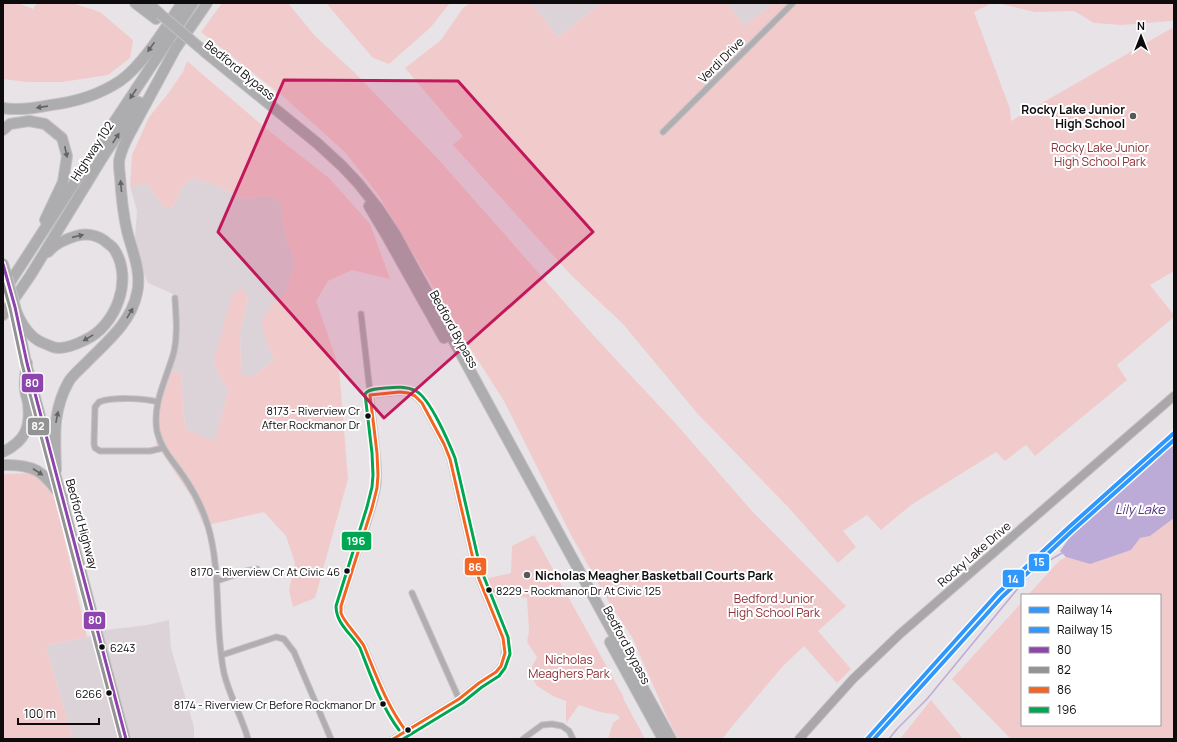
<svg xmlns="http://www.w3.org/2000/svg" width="1177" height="742" viewBox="0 0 1177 742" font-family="Manrope,sans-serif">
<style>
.built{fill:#dcd3d8}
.green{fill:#f1cbcc}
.water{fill:#bdabd7}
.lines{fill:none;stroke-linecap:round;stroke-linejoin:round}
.stream{stroke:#bdabd7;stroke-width:1.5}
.minor-casing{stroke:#c4c1c3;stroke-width:7}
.primary-casing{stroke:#c4c1c3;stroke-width:10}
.motorway-casing{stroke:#c4c1c3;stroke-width:12}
.minor{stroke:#b0aeb0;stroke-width:5}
.primary{stroke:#a9a7a9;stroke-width:8}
.motorway{stroke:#adacae;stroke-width:10}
.motorway-bridge-casing{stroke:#c4c1c3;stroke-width:12;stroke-linecap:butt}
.motorway-bridge{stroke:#adacae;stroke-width:10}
.bus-1-casing{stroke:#fff;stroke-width:6}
.bus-2-casing{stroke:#fff;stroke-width:6}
.bus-3-casing{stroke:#fff;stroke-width:6}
.bus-4-casing{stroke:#fff;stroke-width:6}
.bus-1{stroke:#8e44ad;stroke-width:3}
.bus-2{stroke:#939393;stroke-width:3}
.bus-3{stroke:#f26522;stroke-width:3}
.bus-4{stroke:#00a651;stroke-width:3}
.rail-1-casing{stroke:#fff;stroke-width:7}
.rail-2-casing{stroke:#fff;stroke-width:7}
.rail-1{stroke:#3098fc;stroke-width:4}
.rail-2{stroke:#3098fc;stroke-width:4}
.oneway{fill:#656465}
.marked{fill:#c2185b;fill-opacity:0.2;stroke:#c2185b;stroke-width:3;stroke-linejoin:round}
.poi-dot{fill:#5a5758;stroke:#fff;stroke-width:1.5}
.bus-dot{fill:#0d0b0c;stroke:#fff;stroke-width:1.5}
.labels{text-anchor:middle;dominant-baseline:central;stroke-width:4;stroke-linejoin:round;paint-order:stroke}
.bus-label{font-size:11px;fill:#0d0b0c;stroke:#fff;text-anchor:end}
.street-label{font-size:12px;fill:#0d0b0c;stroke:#fff}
.poi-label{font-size:12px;font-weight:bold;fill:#0d0b0c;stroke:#fff;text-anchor:end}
.park-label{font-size:12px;fill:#8b3137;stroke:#fff}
.water-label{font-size:13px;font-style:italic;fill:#53327d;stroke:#fff}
.line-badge{stroke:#fff;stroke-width:1.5}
.badge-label{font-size:11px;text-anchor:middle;font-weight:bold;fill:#fff}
</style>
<rect width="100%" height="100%" fill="#e8e3e6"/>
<path class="built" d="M531,3H602L558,37Z
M727,3H774L744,26Z
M192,178L218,186L241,198L271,196L281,202L282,218L287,240L295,262L285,295L273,303L267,343L274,360L255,375H241L240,333L248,298L242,289L220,340L213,363L228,391L215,442L185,429L181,373L166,370L173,343V294L148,283L141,267L135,238L137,211L130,186L147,183L165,209L173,207L181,189Z
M169,620L171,648L194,727V739H73L46,646L87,637L106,630L147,625Z"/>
<path class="green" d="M3,3H18L33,9L37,3H72L100,12L133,40L130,58L108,75L62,82H27L3,79Z
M222,3H288L315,36L355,73L439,160L594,336L677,425L751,510L846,606L818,631L851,669L837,683L804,646L783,666L734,724L722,739H678L667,717L632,637L610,604L571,535L504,401L458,329L379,196L346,153L285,98L201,32Z
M326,3H450L431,27L389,64L373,58Z
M470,3H531L558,37L602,3H727L744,26L774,3H992L974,12L1010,109L1011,121L1172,28L1174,33V271L1150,285L1174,315V317L1117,365L1127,380L1035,456L1026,445L1005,461L996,452L911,505L881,530L867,515L843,531L856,547L838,563L788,507L697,413L623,324L572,276L453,145L463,136L405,68L441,40L463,8Z
M997,3H1174V19L1171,21L1122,25L1094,23L1074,11L1035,12Z
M187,61L269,131L329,178L370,224L390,279L352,270L328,281L316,301L339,367L348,479L315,598L293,607L289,590L295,563L286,536L264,512L204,526L191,496L156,444L155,408L166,370L181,373L185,429L215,441L228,391L213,363L232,295L242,288L248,298L240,333L241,375H255L274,360L267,343L261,321L273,303L285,295L295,262L287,240L282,218L281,202L271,196L241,198L218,186L192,178L181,189L173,207L165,209L147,183L130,186L132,155L149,117L167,95L183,72Z
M30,473L43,480L54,493L87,637L46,646L73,739H3V474Z
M1174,518V739H1011L952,679L1022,602V725H1160V595H1028L1059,561L1066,557L1090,564L1140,538L1150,536Z
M534,535L623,696L624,700L645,739H608L613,723L620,718L616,714C603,714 591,709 579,705L566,723V701L553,696L537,686L529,672L537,657L527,642L529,631L527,598L521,597L515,592L496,597L484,602L476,581L511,573L512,546Z
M931,700L963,739H900Z"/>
<path class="water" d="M1174,443V518L1150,536L1140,538L1131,550L1090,564L1066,557L1060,551L1070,537L1120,489Z"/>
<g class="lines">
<path class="stream" d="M889,739L897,729L927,699L1033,570L1062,553"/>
<g class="minor-casing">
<path id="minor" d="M663,132L793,3
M175,298C176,316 178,334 174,352C167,378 152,403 157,431C161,450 176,464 186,480C196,495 203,510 208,526C222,574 214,625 224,673C229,695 242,717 248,739
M361,314L377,453C378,465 380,478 377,490C370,523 356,554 347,587C344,595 339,605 341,614C342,620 359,638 364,646L385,696L397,719L406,731
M370,395L400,392L408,393L415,396L422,403L444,444L450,459L473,559L479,579L503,638C505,648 506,658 500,667C495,675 485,679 478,684C472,689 466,694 459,699C438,713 415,725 393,739
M158,402C144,398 112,397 99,402L95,407L94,444L95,448L100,451H150L163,448
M217,581L246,571L257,569
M483,587L488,588L491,591L487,598
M412,593L459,699
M222,655L276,637L284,639L294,652L331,739
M523,739L542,725L552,724L562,726L569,731L573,739"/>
</g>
<g class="primary-casing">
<path id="primary" d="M18,319L27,363L126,739
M799,739L853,679L900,634L1174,396"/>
</g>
<g class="motorway-casing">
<path id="motorway" d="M135,3L156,19
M148,3L160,14
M174,51L207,3
M205,52L317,143L342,166L358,183L378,208L395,234L443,321L671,739
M3,108C19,111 36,108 51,105C75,102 99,95 120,81C143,65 166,27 182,3
M3,130L10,124L29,121L45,124L62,138L67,156L63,182L45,220
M369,206L388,238L444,338
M3,264L7,277
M3,293L101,142L193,3
M15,307C18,319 28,335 39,341C43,343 48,345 53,347C62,350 77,344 85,340C116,326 134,279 114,249C112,246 108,244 105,241C97,235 86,233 76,236C65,239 56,243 48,252
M3,315L30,276L101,160L139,102
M3,452C25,441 31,428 28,403C27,398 25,393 25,388C24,380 26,371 27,363
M3,465C38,464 43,473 63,498
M56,470C55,437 52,411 69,381C73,375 79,370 84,365C104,344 131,324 137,293C142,272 132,251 127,231C123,213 121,194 120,176C119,171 119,166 119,161C121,151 125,142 130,133L177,46
M610,642L663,739"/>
</g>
<use href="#minor" class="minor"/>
<use href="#primary" class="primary"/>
<use href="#motorway" class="motorway"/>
<g class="motorway-bridge-casing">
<path id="motorway-bridge" d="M160,14L205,52
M7,277L15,307"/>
</g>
<use href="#motorway-bridge" class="motorway-bridge"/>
<g class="bus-1-casing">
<path id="bus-1" d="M3,264L15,307L27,363L126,739"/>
</g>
<g class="bus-2-casing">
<path id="bus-2" d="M3,283L10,308L22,364L121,739"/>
</g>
<g class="bus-3-casing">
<path id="bus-3" d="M393,739L459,699L479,683L496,672L501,666L505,653L503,638L479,579L473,559L450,459L444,444L422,403L415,396L408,393L400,392L370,395L377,453L378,475L377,488L372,508L341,606C341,608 341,611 341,613C343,621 359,637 364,646C376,675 387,706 406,731"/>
</g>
<g class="bus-4-casing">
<path id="bus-4" d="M399,730C381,706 371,676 360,648C351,633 336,624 336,606L367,507L372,487L373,475L372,453L365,394C369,388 379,389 385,388C396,387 406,386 416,391C430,398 449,443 455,458L478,558L484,577L508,637L510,654L505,668L499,676L482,687L462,703L403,739"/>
</g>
<use href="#bus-1" class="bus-1"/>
<use href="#bus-2" class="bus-2"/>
<use href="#bus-3" class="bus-3"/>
<use href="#bus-4" class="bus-4"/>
<g class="rail-1-casing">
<path id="rail-1" d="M867,739L998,593L1069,527L1174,433"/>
</g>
<g class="rail-2-casing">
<path id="rail-2" d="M874,739L1002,597L1072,531L1174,440"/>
</g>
<use href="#rail-1" class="rail-1"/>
<use href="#rail-2" class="rail-2"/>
</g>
<defs><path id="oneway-solid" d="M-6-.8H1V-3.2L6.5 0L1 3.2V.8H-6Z"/></defs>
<g class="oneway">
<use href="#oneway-solid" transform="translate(151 47) rotate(126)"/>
<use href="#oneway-solid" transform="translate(133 94) rotate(124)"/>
<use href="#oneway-solid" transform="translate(42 107) rotate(172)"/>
<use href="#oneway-solid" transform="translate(116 138) rotate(-56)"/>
<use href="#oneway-solid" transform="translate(66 152) rotate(78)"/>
<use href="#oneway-solid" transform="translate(121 186) rotate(-95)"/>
<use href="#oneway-solid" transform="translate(78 236) rotate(-13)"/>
<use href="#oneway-solid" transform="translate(130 313) rotate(-59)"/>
<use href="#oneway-solid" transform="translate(88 338) rotate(149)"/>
<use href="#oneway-solid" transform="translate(57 417) rotate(-79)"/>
<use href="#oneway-solid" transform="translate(38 472) rotate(33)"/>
</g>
<path class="marked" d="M284,80L458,81L593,232L384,418L218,232Z"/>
<g class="poi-dot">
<circle cx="1133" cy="116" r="4"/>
<circle cx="527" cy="575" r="4"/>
</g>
<g class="bus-dot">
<circle cx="368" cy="416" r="3.5"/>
<circle cx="347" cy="571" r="3.5"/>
<circle cx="489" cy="590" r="3.5"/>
<circle cx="102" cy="647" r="3.5"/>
<circle cx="109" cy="693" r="3.5"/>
<circle cx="383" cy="704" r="3.5"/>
<circle cx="408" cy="730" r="3.5"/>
</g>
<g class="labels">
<g class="bus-label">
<text x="360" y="410">8173 - Riverview Cr<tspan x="360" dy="14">After Rockmanor Dr</tspan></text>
<text x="340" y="571">8170 - Riverview Cr At Civic 46</text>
<text x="496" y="590" text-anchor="start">8229 - Rockmanor Dr At Civic 125</text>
<text x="110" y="647" text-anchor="start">6243</text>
<text x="102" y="693">6266</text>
<text x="376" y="704">8174 - Riverview Cr Before Rockmanor Dr</text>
</g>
<g class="street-label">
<text transform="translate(721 60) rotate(-45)">Verdi Drive</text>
<text transform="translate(240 70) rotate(39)">Bedford Bypass</text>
<text transform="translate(92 151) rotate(-57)">Highway 102</text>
<text transform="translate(454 329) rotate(61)">Bedford Bypass</text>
<text transform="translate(82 524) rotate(75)">Bedford Highway</text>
<text transform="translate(974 554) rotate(-41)">Rocky Lake Drive</text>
<text transform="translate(627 645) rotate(62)">Bedford Bypass</text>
</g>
<g class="poi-label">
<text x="1125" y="109">Rocky Lake Junior<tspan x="1125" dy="14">High School</tspan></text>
<text x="535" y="575" text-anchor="start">Nicholas Meagher Basketball Courts Park</text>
</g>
<g class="park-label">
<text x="1100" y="147">Rocky Lake Junior<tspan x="1100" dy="14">High School Park</tspan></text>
<text x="774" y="598">Bedford Junior<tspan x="774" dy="14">High School Park</tspan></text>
<text x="569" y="659">Nicholas<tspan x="569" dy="14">Meaghers Park</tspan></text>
</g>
<g class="water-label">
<text x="1140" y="509">Lily Lake</text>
</g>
</g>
<g class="line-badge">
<rect x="21" y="373" width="23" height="20" rx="4" fill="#8e44ad"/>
<rect x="27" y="417" width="23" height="19" rx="4" fill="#939393"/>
<rect x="341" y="531" width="31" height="20" rx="4" fill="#00a651"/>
<rect x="1028" y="553" width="22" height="19" rx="4" fill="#3098fc"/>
<rect x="464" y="557" width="23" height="19" rx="4" fill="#f26522"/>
<rect x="1002" y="569" width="23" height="19" rx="4" fill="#3098fc"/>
<rect x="83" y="611" width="23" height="19" rx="4" fill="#8e44ad"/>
</g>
<g class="badge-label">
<text x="32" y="387">80</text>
<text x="38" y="430">82</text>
<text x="356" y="545">196</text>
<text x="1039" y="566">15</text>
<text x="475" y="571">86</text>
<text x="1013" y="583">14</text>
<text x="95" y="624">80</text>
</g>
<rect width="1177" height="742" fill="none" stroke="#0d0b0c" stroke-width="8"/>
<rect x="1021" y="594" width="140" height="132" fill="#ffffff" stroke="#9e9d9e"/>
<rect x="1029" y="607" width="20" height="6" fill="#3098fc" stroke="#9e9d9e"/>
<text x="1057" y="614" font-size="12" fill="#0d0b0c">Railway 14</text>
<rect x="1029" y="627" width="20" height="6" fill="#3098fc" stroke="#9e9d9e"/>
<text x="1057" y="634" font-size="12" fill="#0d0b0c">Railway 15</text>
<rect x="1029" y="647" width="20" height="6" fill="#8e44ad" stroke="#9e9d9e"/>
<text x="1057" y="654" font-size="12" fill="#0d0b0c">80</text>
<rect x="1029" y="667" width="20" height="6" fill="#939393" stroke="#9e9d9e"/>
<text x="1057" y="674" font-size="12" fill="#0d0b0c">82</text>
<rect x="1029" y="687" width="20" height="6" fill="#f26522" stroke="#9e9d9e"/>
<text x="1057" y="694" font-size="12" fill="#0d0b0c">86</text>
<rect x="1029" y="707" width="20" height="6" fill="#00a651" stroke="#9e9d9e"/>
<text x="1057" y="714" font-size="12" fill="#0d0b0c">196</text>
<g transform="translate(1141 36)" stroke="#ffffff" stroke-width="3" paint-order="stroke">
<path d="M0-3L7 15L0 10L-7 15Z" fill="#0d0b0c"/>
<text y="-6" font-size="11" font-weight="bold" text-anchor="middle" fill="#0d0b0c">N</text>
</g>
<path d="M18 718v6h81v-6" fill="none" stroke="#0d0b0c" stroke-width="2"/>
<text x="24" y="718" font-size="12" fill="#0d0b0c" stroke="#ffffff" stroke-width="3" paint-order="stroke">100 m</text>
</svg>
